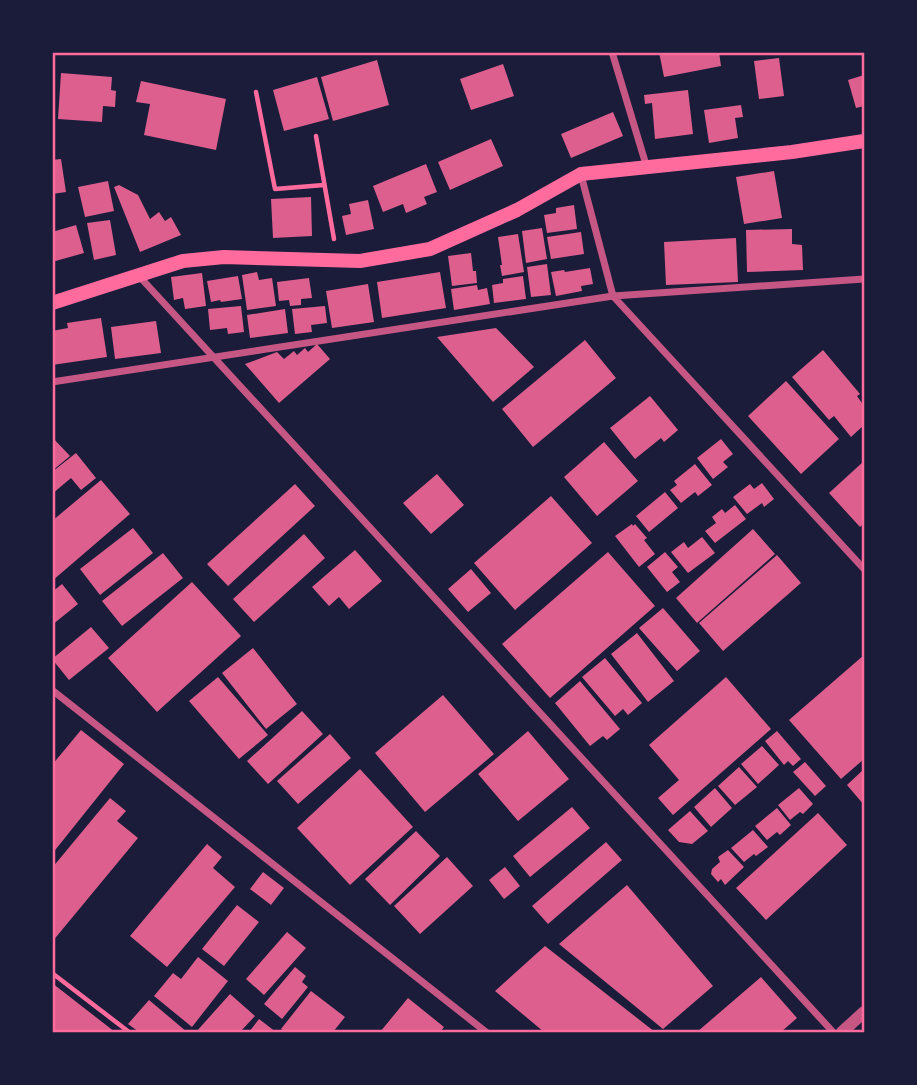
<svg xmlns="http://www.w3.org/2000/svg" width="917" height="1085" viewBox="0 0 917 1085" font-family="Literata,serif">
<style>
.building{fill:#dd5f8e}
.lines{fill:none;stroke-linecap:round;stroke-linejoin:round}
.path{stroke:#ff6b9d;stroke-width:4.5}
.minor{stroke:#c65784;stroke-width:7}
.tertiary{stroke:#c65784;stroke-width:12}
.secondary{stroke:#ff6b9d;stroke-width:14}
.neatline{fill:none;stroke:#ff6b9d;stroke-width:2.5}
</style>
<rect width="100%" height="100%" fill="#1b1b3a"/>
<path class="building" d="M659,52H719L721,66L664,77Z
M779,58L784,96L759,99L754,61Z
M377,60L389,105L333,121L321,77Z
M503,64L514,96L471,110L460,79Z
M61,73L112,77L111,90L116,91L115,107L103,106L102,122L58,119Z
M864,75V106L856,108L848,80Z
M317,77L329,119L284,131L273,90Z
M141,81L226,99L216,150L144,135L150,104L136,102Z
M688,90L693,134L655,139L652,103L645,104L644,95Z
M741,105L743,117L735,118L738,138L709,143L704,110Z
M613,112L623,136L571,158L561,134Z
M491,139L503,166L450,190L438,162Z
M61,159L66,192L52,194V160Z
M426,164L437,192L424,197L427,204L406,213L403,204L383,212L373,186Z
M774,171L782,218L744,224L736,177Z
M108,181L114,211L85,217L78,187Z
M119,185L138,195L150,219L159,212L165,221L171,217L181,235L140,252L114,187Z
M311,197L312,236L273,238L271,199Z
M368,200L374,229L346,235L342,216L351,214L349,204Z
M574,205L577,229L547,233L544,215L556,213V208Z
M110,220L116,255L94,260L87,223Z
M76,225L84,253L52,262V232Z
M542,228L547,259L526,263L522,231Z
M792,229V244L802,245L803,270L747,272L746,230Z
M581,232L584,254L551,259L547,237Z
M518,234L524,272L502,276L500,265H502L498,237Z
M736,238L738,282L666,285L664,242Z
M471,253L473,271H476L477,283L452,286L448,256Z
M547,264L551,295L531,297L527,267Z
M590,268L593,284L581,286L582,291L556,296L551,272L564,270L565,272Z
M257,272L259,280L272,278L276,306L247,310L242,275Z
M440,272L446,308L382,318L377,282Z
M202,273L206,306L185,309L183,298L174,300L171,277Z
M238,276L242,299L221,302L220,300L211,302L207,281Z
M523,276L526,299L494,303L492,285L503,283V279Z
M309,278L312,298L301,299V305L290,306L289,300L279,301L277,282Z
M368,284L374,322L332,328L326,291Z
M477,285L478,290L487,288L490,304L454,310L451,289Z
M241,306L244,332L228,334L227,328L210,330L208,309Z
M325,306L327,323L311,325L312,332L295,334L292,309Z
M285,309L288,333L250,338L247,315Z
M101,318L107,357L52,365V331L68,328L67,323Z
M156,321L161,353L115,359L111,327Z
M496,328L534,367L493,402L437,337Z
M585,340L616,378L533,447L502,409Z
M317,344L330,359L279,403L245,364L277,352L284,359L294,351L297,355L305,348L308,352Z
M823,350L860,394L857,396L864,406V425L851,437L834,416L829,420L792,377Z
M786,381L839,439L801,474L748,416Z
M650,396L678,430L664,442L661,438L635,459L610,428Z
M52,437L70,456L52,471Z
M721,439L733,454L723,462L728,467L713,479L697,458Z
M604,442L638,481L597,516L564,477Z
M76,453L96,478L81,490L71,478L52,494V472Z
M864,461V523L860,527L829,493Z
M695,464L712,485L698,496L695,492L681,503L670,490L677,485L674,481Z
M437,474L464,505L431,534L403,503Z
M101,480L130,514L52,581V521Z
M762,483L774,499L764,507L762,503L747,514L733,497L750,484L754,489Z
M295,484L315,506L228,586L207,564Z
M665,492L678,508L649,532L636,516Z
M551,496L592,543L515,610L474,563Z
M735,505L746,519L715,543L705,531L716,523L712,517L722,509L725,513Z
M632,524L633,526L635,524L647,538L644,540L655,554L639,567L615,536Z
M133,528L153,553L100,595L80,569Z
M753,529L775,554L697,623L676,598Z
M304,534L325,558L254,622L233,599Z
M702,537L715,553L688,573L671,552L684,542L688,548Z
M355,550L382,581L349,609L339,597L329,606L312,587Z
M608,552L655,606L550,698L502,644Z
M665,552L678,567L672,572L680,582L667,592L647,567Z
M163,553L183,578L122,626L102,601Z
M777,555L801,583L723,651L699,623Z
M471,569L491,593L468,612L448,589Z
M192,582L241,636L157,712L108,658Z
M62,584L78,604L52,625V592Z
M663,608L700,651L677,671L639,628Z
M91,627L109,648L69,680L52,659Z
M637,633L674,681L648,702L611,654Z
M253,648L297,704L266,729L222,673Z
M864,655V759L841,779L789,720Z
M605,658L642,703L628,715L623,709L615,716L582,677Z
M218,677L268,735L239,759L189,701Z
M726,677L771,729L673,815L658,798L679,780L649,745Z
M580,681L620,729L607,740L603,736L590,746L555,703Z
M443,695L494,754L425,812L375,753Z
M302,711L323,734L268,784L247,761Z
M81,730L124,764L52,854V765Z
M528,731L569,779L518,821L478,774Z
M777,731L801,759L793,766L788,761L784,765L765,741Z
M330,734L351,758L298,804L277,781Z
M762,746L779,765L758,784L741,764Z
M805,762L826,786L815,796L793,772Z
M739,767L757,787L735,805L718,786Z
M360,769L413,827L350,885L297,828Z
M864,769V805L847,785Z
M715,788L732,808L711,827L694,807Z
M799,788L813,804L803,814L800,812L790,820L778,805Z
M110,798L126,811L117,821L138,838L52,942V868Z
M572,807L590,828L530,877L513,856Z
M777,808L791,825L780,835L777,832L767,840L755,826Z
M690,811L708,831L692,844L679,842L668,830Z
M818,813L847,845L766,920L736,888Z
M753,830L768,847L756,856L754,854L744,862L731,848Z
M416,831L440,856L390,905L365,879Z
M606,842L622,860L548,924L532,906Z
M207,844L222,857L213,868L235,887L167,967L130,936Z
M728,850L744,867L725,885L721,879L718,882L711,874L712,869L720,862L718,857Z
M447,857L473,886L420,934L394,906Z
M505,867L520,886L504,899L489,880Z
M263,872L284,888L271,905L250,889Z
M627,885L713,986L663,1029L559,944Z
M237,905L259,922L224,966L202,949Z
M287,932L306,948L264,995L246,979Z
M545,946L655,1032H544L495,991Z
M198,957L228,981L192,1027L154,996L173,973L181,979Z
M295,967L306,976L302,982L308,987L282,1019L264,1004Z
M761,977L797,1018L781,1032H697Z
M52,983L115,1032H52Z
M311,991L345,1017L333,1032H285L281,1029Z
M230,994L255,1016L240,1032H196Z
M408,998L444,1027L440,1032H380Z
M149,1000L187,1032H139L128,1024Z
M259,1019L276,1032H249Z"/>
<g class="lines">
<path class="path" d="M256,92L275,189L324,185
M316,136L334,239
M52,973L129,1032"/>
<path class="minor" d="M612,52L647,168
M581,175L613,296L864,569
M139,276L833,1032
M52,382L613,296L864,279
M52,690L486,1032"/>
<path class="tertiary" d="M842,1032L864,1012"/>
<path class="secondary" d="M52,303L183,261L224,257L360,261L430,249L517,210L581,174L792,152L864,141"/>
</g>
<rect width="917" height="1085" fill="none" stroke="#1b1b3a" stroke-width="108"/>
<rect x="54" y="54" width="809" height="977" class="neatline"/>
</svg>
